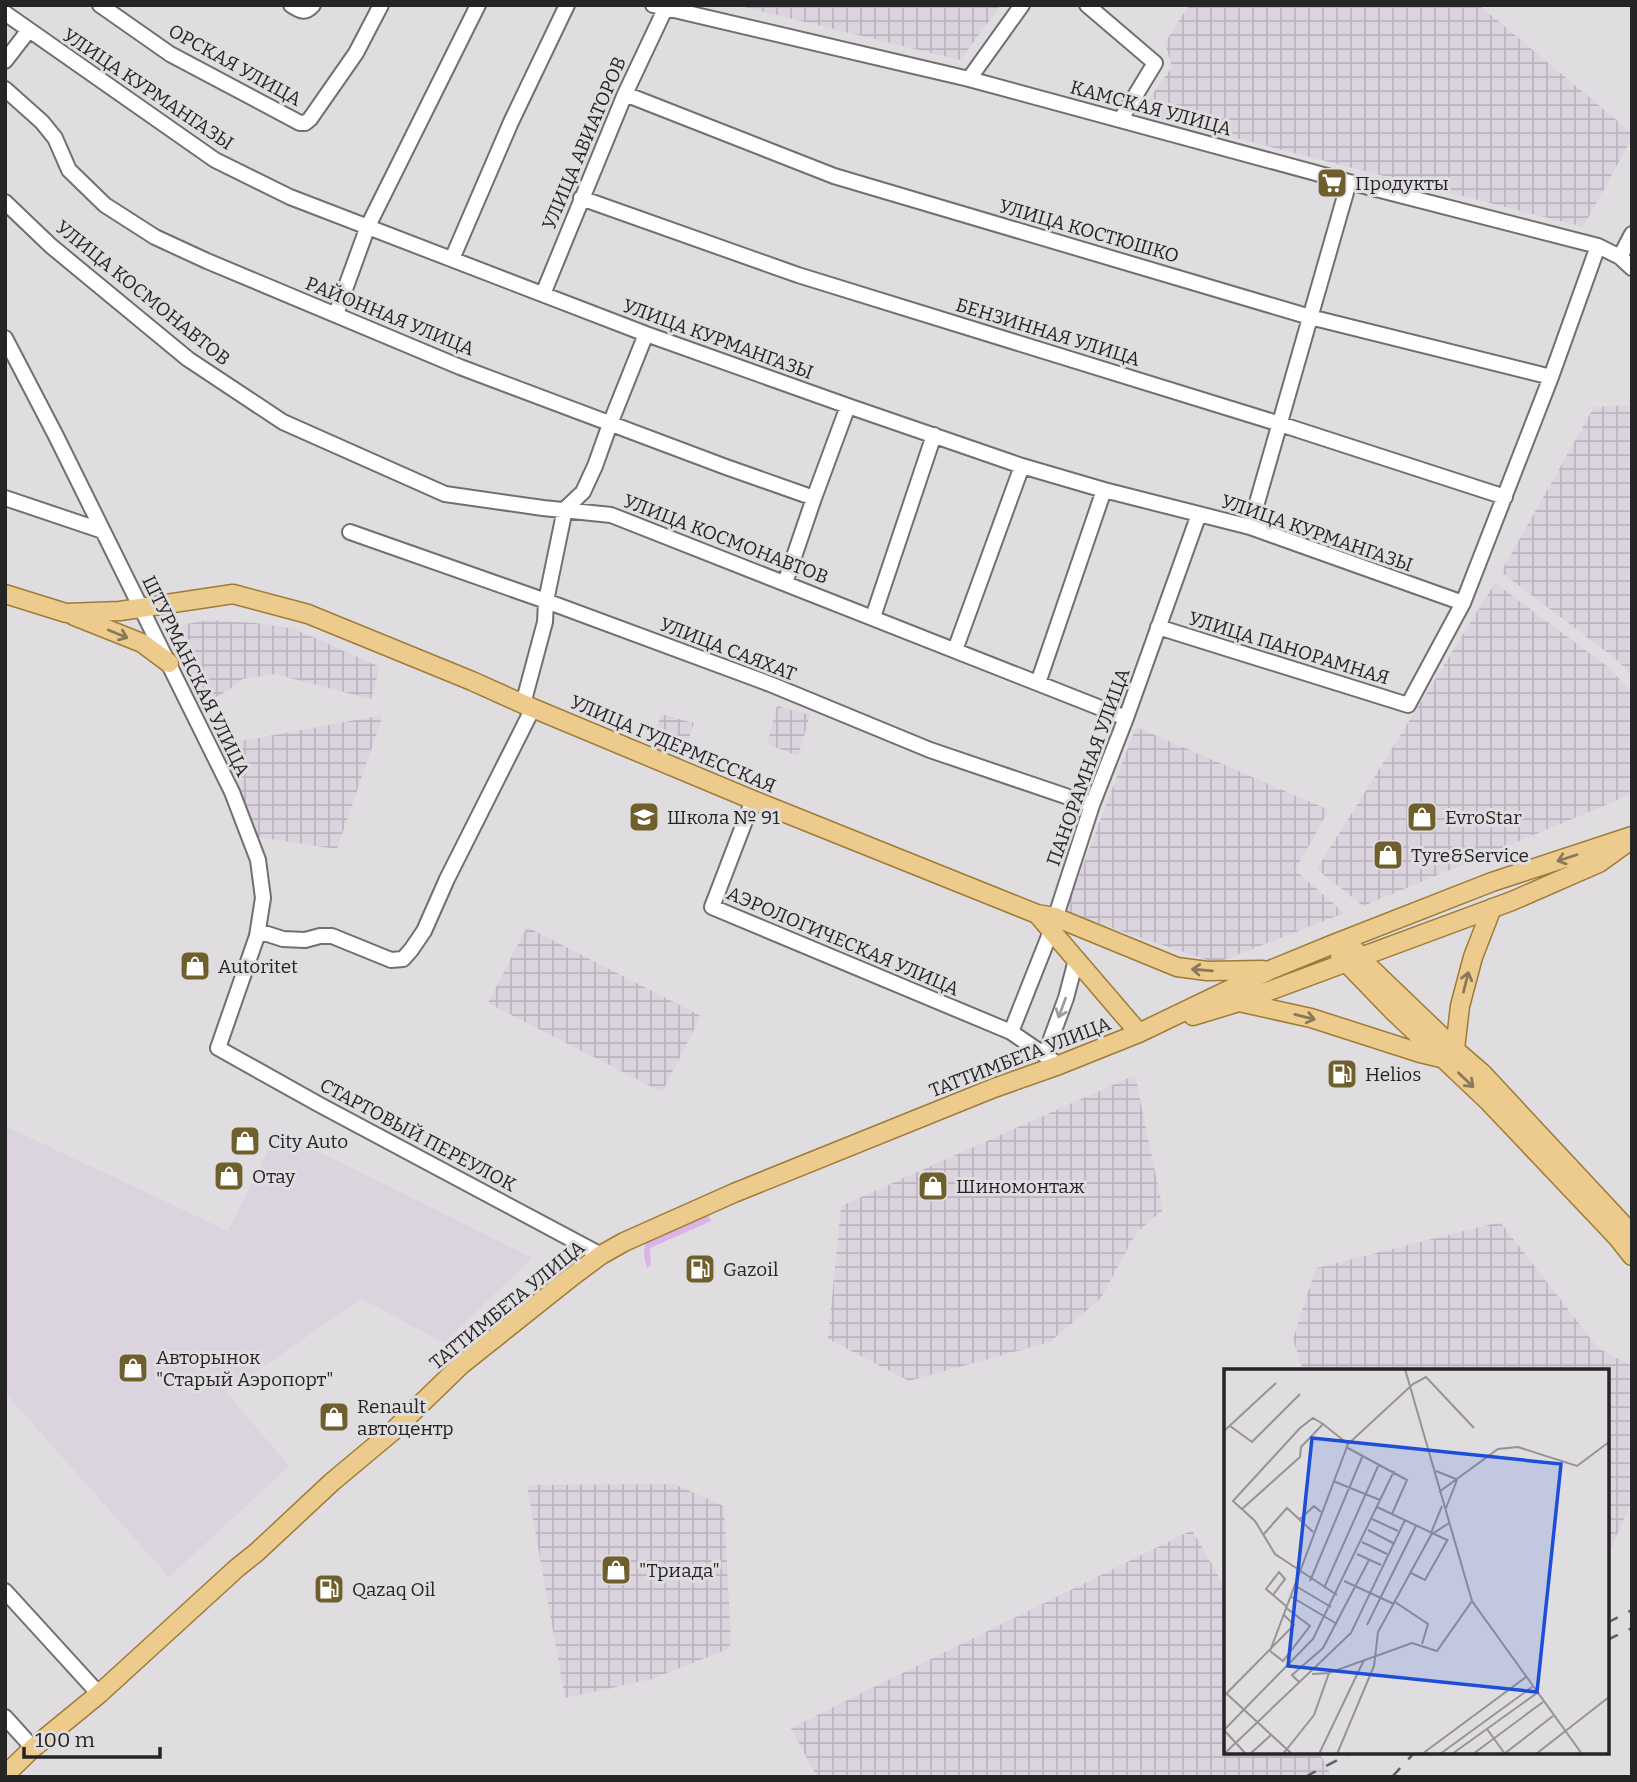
<svg xmlns="http://www.w3.org/2000/svg" width="1637" height="1782" viewBox="0 0 1637 1782" font-family="Bitter,serif">
<style>
.built{fill:#dbd3de}
.industrial{fill:url(#industrial-grid)}
.grass{fill:#dab3e8}
.lines{fill:none;stroke-linecap:round;stroke-linejoin:round}
.minor-casing{stroke:#716f72;stroke-width:18}
.major-casing{stroke:#9e7b37;stroke-width:21}
.minor{stroke:#fff;stroke-width:14}
.major{stroke:#eccb8c;stroke-width:18}
.rail{stroke:#605f61;stroke-width:2.5;stroke-dasharray:12 12;stroke-linecap:butt}
.oneway{stroke:#897859}
.oneway2{stroke:#9d9d9d}
.labels{text-anchor:middle;dominant-baseline:central;stroke-width:6;stroke-linejoin:round;paint-order:stroke}
.street-label{font-size:19px;fill:#262526;stroke:#e0dde1}
.poi-label{font-size:19px;fill:#262526;stroke:#e0dde1;text-anchor:start}
.inset-road{fill:none;stroke:#969396;stroke-width:2}
.view{fill:#1d4ed8;fill-opacity:0.15;stroke:#1d4ed8;stroke-width:3.5}
.inset-edge{fill:none;stroke:#262526;stroke-width:3.5}
</style>
<defs>
<pattern id="industrial-grid" width="8" height="8" patternUnits="userSpaceOnUse" patternTransform="scale(1.75)"><rect width="8" height="8" fill="#dbd3de"/><path d="M0 4h8M4 0v8" fill="none" stroke="#bcb5be"/></pattern>
</defs>
<rect width="100%" height="100%" fill="#e0dde1"/>
<path class="built" d="M5,1126L228,1231L277,1131L532,1258L444,1343L362,1299L226,1392L289,1466L169,1577L5,1393Z"/>
<path class="industrial" d="M736,5H1001L960,60Z
M1189,5H1479L1632,133V138L1583,227L1139,113L1172,67L1165,43Z
M1632,405V676L1616,659L1501,572L1594,407Z
M1495,583L1607,666L1632,693V794L1363,906L1317,869Z
M207,620L255,623L292,628L380,667L371,699L275,674L242,679L230,689L201,706L163,629Z
M777,706L810,715L798,756L767,744Z
M661,714L694,723L681,764L650,752Z
M383,715L337,849L257,837L225,744Z
M1136,727L1329,810L1295,870L1344,913L1216,963L1065,912Z
M527,927L701,1016L662,1092L488,1003Z
M1135,1075L1163,1210L1136,1233L1101,1298L1050,1342L909,1381L828,1339L841,1206Z
M1500,1222L1598,1348L1632,1366V1501L1607,1557V1371H1303L1293,1339L1316,1268Z
M674,1484L724,1506L731,1643L728,1649L652,1679L565,1698L527,1485Z
M1192,1530L1226,1589V1752H1319L1330,1773L1329,1777H817L791,1728Z"/>
<path class="grass" d="M708,1215L711,1221L650,1248L651,1265L647,1268L644,1256L645,1242Z"/>
<g class="lines">
<g class="minor-casing">
<path id="minor" d="M100,5L170,54L300,123H305L310,119L356,53L381,5
M291,5C300,11 305,14 313,5
M653,5L969,79L1349,182L1598,246L1620,257L1632,268
M1087,5L1155,63L1121,119
M5,13L215,160L290,197L646,334L848,406L1022,466L1104,490L1250,527L1463,603
M5,61L29,30
M969,79L1022,5
M5,89L42,122L55,138L69,170L105,205L155,237L207,261L460,367L726,467L814,498
M625,94L834,176L1310,317L1551,377
M581,198L798,275L1280,424L1505,497
M5,202L51,246L188,359L283,422L445,494L543,508L611,515L1126,718
M1620,257L1632,234
M452,259L511,122L567,5
M543,294L625,94L667,5
M336,314L368,226L478,5
M5,338L56,436L232,792L258,860L263,898L257,936L218,1048L320,1105L601,1255
M5,498L103,531
M1250,527L1349,182
M350,532L546,601L770,684L930,750L1092,805
M785,583L814,498L848,406
M873,617L934,435
M1158,627L1408,705L1463,603L1551,377L1598,246
M955,650L1022,466
M1038,683L1104,490
M523,704L545,622L546,601L565,509L583,492L595,466L610,424L646,334
M753,800L712,907L1011,1032L1059,1065
M258,931L283,939L305,940L320,936H332L391,960L403,959L411,950L424,931L447,879L533,708
M1011,1032L1051,931L1092,805L1126,718L1199,514
M1045,1055L1066,998L1076,960
M5,1591L99,1694
M5,1717L33,1748"/>
</g>
<g class="major-casing">
<path id="major" d="M5,594L66,613L120,611L233,594L308,614L472,681L523,704L753,800L1037,914L1139,1033
M74,616L142,643L169,663
M1037,914L1055,917L1177,967L1207,971L1263,970
M1355,950L1360,958L1460,1054L1482,1073L1632,1234
M1340,956L1393,1011L1489,1102L1617,1237L1632,1256
M1239,1002L1311,1018L1420,1053L1441,1058
M1193,1016L1239,1002L1512,901L1599,863L1624,845
M1455,1049L1460,1006L1473,957L1492,908
M5,1775L33,1748L99,1694L237,1568L257,1552L332,1482L393,1431L461,1365L574,1275L601,1255L624,1242L734,1193L994,1088L1059,1065L1139,1033L1270,970L1331,945L1492,882L1632,836"/>
</g>
<use href="#minor" class="minor"/>
<use href="#major" class="major"/>
<path class="rail" d="M1607,1623L1632,1610
M1607,1640L1632,1628
M1305,1777L1353,1752
M1392,1777L1415,1752"/>
</g>
<defs><path id="oneway-shaft" d="M-6 0H5M1.5-3L5.5 0L1.5 3" fill="none" stroke-width="1.6" stroke-linecap="round" stroke-linejoin="round" transform="scale(1.75)"/></defs>
<g class="oneway">
<use href="#oneway-shaft" transform="translate(118 634) rotate(22)"/>
<use href="#oneway-shaft" transform="translate(1567 858) rotate(162)"/>
<use href="#oneway-shaft" transform="translate(1202 970) rotate(-175)"/>
<use href="#oneway-shaft" transform="translate(1466 982) rotate(-76)"/>
<use href="#oneway-shaft" transform="translate(1305 1017) rotate(14)"/>
<use href="#oneway-shaft" transform="translate(1466 1080) rotate(44)"/>
</g>
<use class="oneway2" href="#oneway-shaft" transform="translate(1062 1008) rotate(110)"/>
<defs>
<g id="supermarket-square" transform="scale(1.575)"><rect x="-9" y="-9" width="18" height="18" rx="4" fill="#6e5f2c" stroke="#e0dde1"/><path d="M-6-5.5h2.5l.6 2H6L4.5 2H-2.5L-4.4-4H-6ZM-1.5 3.2a1.3 1.3 0 1 0 .1 0ZM3 3.2a1.3 1.3 0 1 0 .1 0Z" fill="#fff"/></g>
<g id="school-square" transform="scale(1.575)"><rect x="-9" y="-9" width="18" height="18" rx="4" fill="#6e5f2c" stroke="#e0dde1"/><path d="M0-5L7-2L0 1L-7-2ZM-4 1L0 2.5L4 1V4Q0 6-4 4Z" fill="#fff"/></g>
<g id="shop-square" transform="scale(1.575)"><rect x="-9" y="-9" width="18" height="18" rx="4" fill="#6e5f2c" stroke="#e0dde1"/><path d="M-5-2.5h2.3a2.7 3.5 0 0 1 5.4 0H5L5.5 6h-11ZM-1.5-2.5h3a1.5 2.3 0 0 0-3 0Z" fill="#fff"/></g>
<g id="fuel-square" transform="scale(1.575)"><rect x="-9" y="-9" width="18" height="18" rx="4" fill="#6e5f2c" stroke="#e0dde1"/><path d="M-5.5-6h7V0h2V4h1.3V-2.5L3-4.5l.8-.8L6-3V5H2.5V1h-1V6h-7ZM-4.2-4.7v3.2H.2V-4.7Z" fill="#fff"/></g>
</defs>
<g fill-rule="evenodd">
<use href="#supermarket-square" x="1332" y="183"/>
<use href="#school-square" x="644" y="817"/>
<use href="#shop-square" x="1422" y="817"/>
<use href="#shop-square" x="1388" y="855"/>
<use href="#shop-square" x="195" y="966"/>
<use href="#fuel-square" x="1342" y="1074"/>
<use href="#shop-square" x="245" y="1141"/>
<use href="#shop-square" x="229" y="1176"/>
<use href="#shop-square" x="933" y="1186"/>
<use href="#fuel-square" x="700" y="1269"/>
<use href="#shop-square" x="133" y="1368"/>
<use href="#shop-square" x="334" y="1417"/>
<use href="#shop-square" x="616" y="1570"/>
<use href="#fuel-square" x="329" y="1589"/>
</g>
<g class="labels">
<g class="street-label">
<text transform="translate(235 65) rotate(29)">ОРСКАЯ УЛИЦА</text>
<text transform="translate(148 89) rotate(34)">УЛИЦА КУРМАНГАЗЫ</text>
<text transform="translate(1151 108) rotate(15)">КАМСКАЯ УЛИЦА</text>
<text transform="translate(584 143) rotate(-67)">УЛИЦА АВИАТОРОВ</text>
<text transform="translate(1089 231) rotate(16)">УЛИЦА КОСТЮШКО</text>
<text transform="translate(143 293) rotate(39)">УЛИЦА КОСМОНАВТОВ</text>
<text transform="translate(390 316) rotate(22)">РАЙОННАЯ УЛИЦА</text>
<text transform="translate(1048 332) rotate(17)">БЕНЗИННАЯ УЛИЦА</text>
<text transform="translate(718 339) rotate(20)">УЛИЦА КУРМАНГАЗЫ</text>
<text transform="translate(1317 533) rotate(19)">УЛИЦА КУРМАНГАЗЫ</text>
<text transform="translate(726 539) rotate(21)">УЛИЦА КОСМОНАВТОВ</text>
<text transform="translate(1289 648) rotate(17)">УЛИЦА ПАНОРАМНАЯ</text>
<text transform="translate(728 649) rotate(21)">УЛИЦА САЯХАТ</text>
<text transform="translate(196 676) rotate(64)">ШТУРМАНСКАЯ УЛИЦА</text>
<text transform="translate(673 744) rotate(23)">УЛИЦА ГУДЕРМЕССКАЯ</text>
<text transform="translate(1088 767) rotate(-70)">ПАНОРАМНАЯ УЛИЦА</text>
<text transform="translate(843 941) rotate(23)">АЭРОЛОГИЧЕСКАЯ УЛИЦА</text>
<text transform="translate(1020 1057) rotate(-21)">ТАТТИМБЕТА УЛИЦА</text>
<text transform="translate(418 1135) rotate(28)">СТАРТОВЫЙ ПЕРЕУЛОК</text>
<text transform="translate(507 1305) rotate(-39)">ТАТТИМБЕТА УЛИЦА</text>
</g>
<g class="poi-label">
<text x="1355" y="183">Продукты</text>
<text x="667" y="817">Школа № 91</text>
<text x="1445" y="817">EvroStar</text>
<text x="1411" y="855">Tyre&amp;Service</text>
<text x="218" y="966">Autoritet</text>
<text x="1365" y="1074">Helios</text>
<text x="268" y="1141">City Auto</text>
<text x="252" y="1176">Отау</text>
<text x="956" y="1186">Шиномонтаж</text>
<text x="723" y="1269">Gazoil</text>
<text x="156" y="1357">Авторынок<tspan x="156" dy="22">"Старый Аэропорт"</tspan></text>
<text x="357" y="1406">Renault<tspan x="357" dy="22">автоцентр</tspan></text>
<text x="639" y="1570">"Триада"</text>
<text x="352" y="1589">Qazaq Oil</text>
</g>
</g>
<g transform="translate(1224 1369)">
<rect width="385" height="385" fill="#e0dde1"/>
<path class="inset-road" d="M181,0L248,232L358,385M99,55L89,49L76,59L9,132L31,152L51,185L113,226M6,57L28,73L76,25M0,62L52,14M122,78L183,111L168,145M212,102L232,110M109,112L156,131M215,123L274,80L294,78L353,97L385,73M153,138L223,171M222,139L233,111M18,140L76,88L77,78L99,55L124,75M148,150L174,162M75,151L90,137L97,143M144,161L169,174M207,164L218,137M39,166L63,139L89,163M138,173L163,185M133,185L157,196M187,204L201,211L224,170M86,212L139,86M120,212L170,235M70,216L107,238M100,219L155,95M49,226L61,210L55,203L42,220L49,226L62,237M66,227L113,255M171,233L204,255L198,275M143,256L192,157M46,282L124,75L189,15L202,8L250,59M46,282L59,292L86,257L61,238M88,305L105,304L188,274L213,282L248,232M76,314L68,306L99,279L145,191M3,325L68,385M0,327L70,256L59,245M263,360L281,385M0,361L89,270L170,102M0,361L22,385M0,385L127,264L181,151M26,385L47,366M59,385L90,346L105,304M95,385L140,291M113,385L150,297L154,263L207,166L225,154M198,385L302,308M216,385L308,318M228,385L313,324M249,385L319,333M280,385L329,347M312,385L385,328"/>
<path class="view" d="M88,69L337,95L313,323L64,297Z"/>
<rect width="385" height="385" class="inset-edge"/>
</g>
<rect width="1637" height="1782" fill="none" stroke="#262526" stroke-width="14"/>
<path d="M24 1747v10h136v-10" fill="none" stroke="#262526" stroke-width="3.5"/>
<text x="35" y="1747" font-size="21" fill="#262526" stroke="#e0dde1" stroke-width="5" paint-order="stroke">100 m</text>
</svg>
